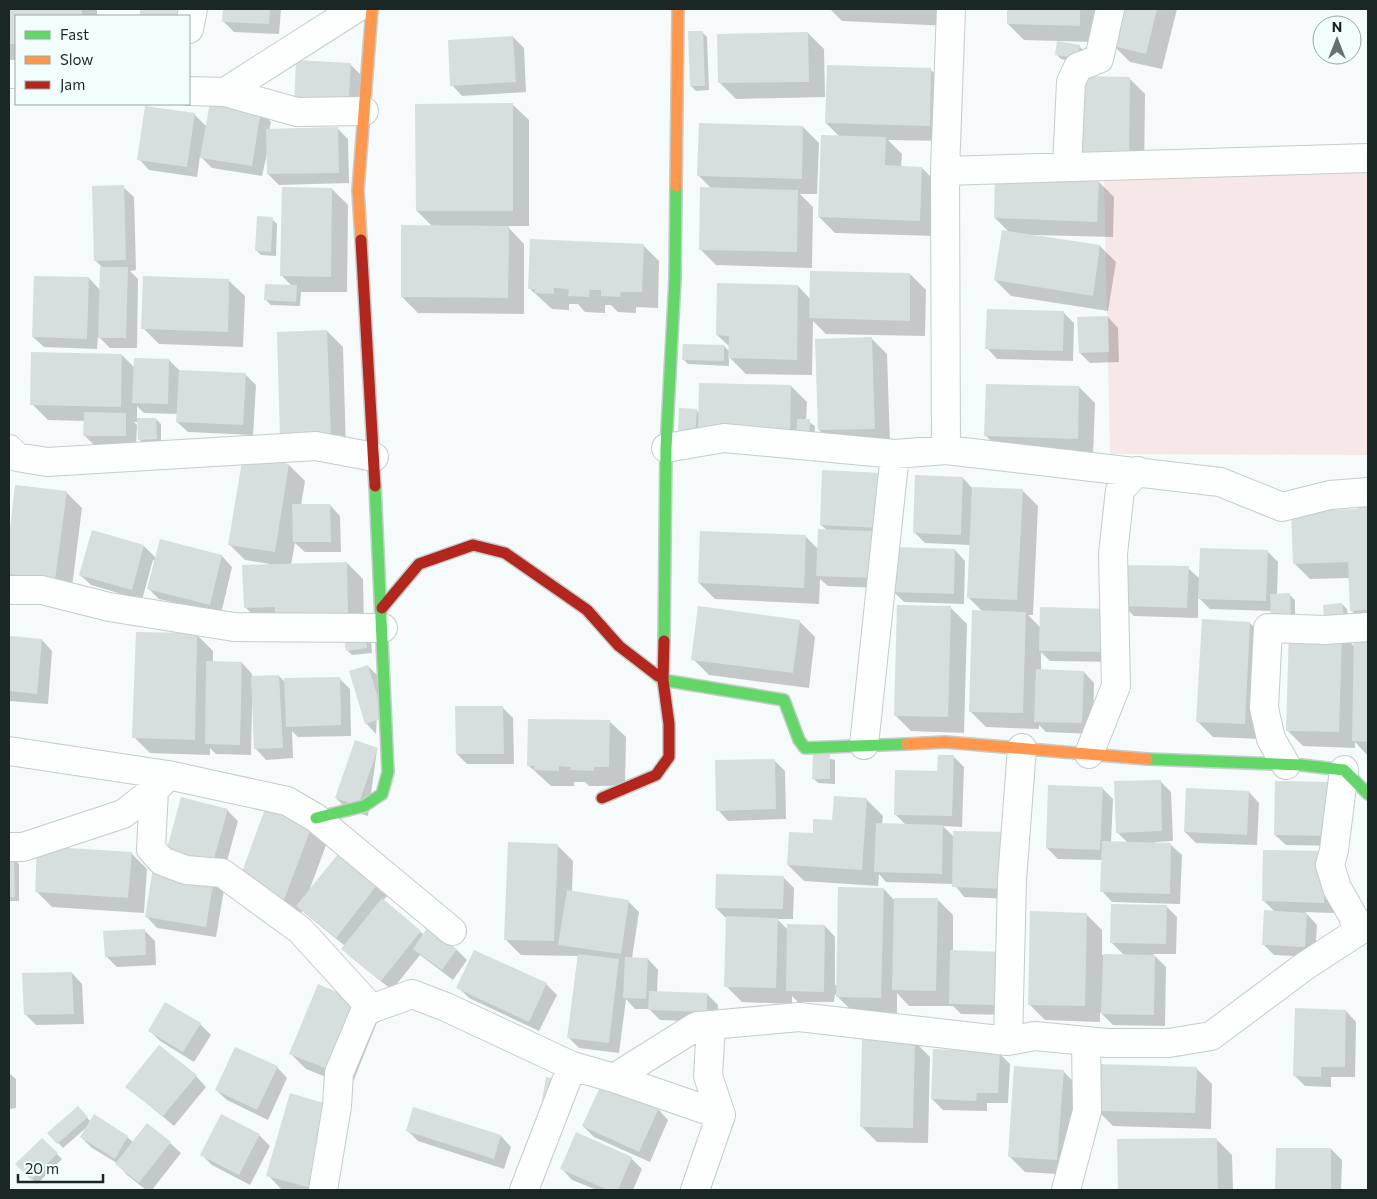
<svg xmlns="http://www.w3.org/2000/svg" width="1377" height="1199" viewBox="0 0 1377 1199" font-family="Commissioner,sans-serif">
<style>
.green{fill:#f7e8e8}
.shadow{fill:#0003}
.building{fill:#d6dfdd}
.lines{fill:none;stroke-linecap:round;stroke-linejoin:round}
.street-casing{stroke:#c4cdcb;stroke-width:30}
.fast-casing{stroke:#c4cdcb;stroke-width:14}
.slow-casing{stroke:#c4cdcb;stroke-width:14}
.jam-casing{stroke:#c4cdcb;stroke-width:14}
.street{stroke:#fdfefe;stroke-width:28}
.fast{stroke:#63d668;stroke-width:11}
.slow{stroke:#ff974d;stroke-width:11}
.jam{stroke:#b3261e;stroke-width:11}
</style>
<rect width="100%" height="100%" fill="#f4fbfa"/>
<path class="green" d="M1368,170V455L1110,454L1104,178Z"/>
<path class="shadow" d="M9,9H97V16H16V60H9Z
M141,9H203L202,36H189V16H141Z
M224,9H281L279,34L234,32L224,22Z
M830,9H951L950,26L842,21Z
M1008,9H1096L1095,42L1024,40L1008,24Z
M1123,9H1177L1162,69L1130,62L1114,46Z
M702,32L707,37L709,90L696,91L691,86Z
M808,33L824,49L825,97L736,99L720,83Z
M513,37L524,48L526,92L462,96L452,85Z
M1079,46L1084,51L1082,63L1061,59L1056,54Z
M350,64L361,75L358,121L306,119Z
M931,70L947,86L945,141L888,140L902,154L901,167L922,168L938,184L936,236L835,233L819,217L840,137L826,123Z
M1129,78L1145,94L1144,179L1099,178Z
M512,104L529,120V226H507L524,244V314L418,313L402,297L433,227L417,211Z
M260,111L271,122L269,130L337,128L348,139L349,183L279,185L268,174V149L262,176L212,168L200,156L197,177L149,170L139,159L194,114L207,127Z
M803,127L819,143L817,194H800L813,207L812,268L716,265L700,249L712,189L698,175Z
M1098,181L1114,197L1113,237L1034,235V236L1100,246L1116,262L1108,311L1011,296L995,280L1010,233L995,218Z
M123,187L134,197L136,270L130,271L138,279L137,348H110L98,336L97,349L44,347L33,337L89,278L100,290L103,268L96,261Z
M332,189L348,205L347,292H301L300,306L271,305L266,300L292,286L282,276Z
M272,219L277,224L276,256L261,255L256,250Z
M643,245L659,261L658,308L636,307V313L618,312L611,305H605V313L585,312L578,304H569V310L552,309L529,288Z
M910,274L926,290L925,336L826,334L813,321L812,375L746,374L729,357V366L688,364L683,359L724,346L730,352V347L717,335L798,286L810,299Z
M228,280L245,296L243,347L159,344L143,328Z
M1063,312L1074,323L1073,361L997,359L987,348Z
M1108,317L1118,328L1119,362L1090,363L1080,353Z
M327,331L343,347L346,451L298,453Z
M871,338L887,354L890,444L835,446L819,430Z
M122,355L135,368L169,360L180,371L245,374L256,385L253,435L188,432L177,422V414L144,413L137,406V420L156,419L161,424V444H144L139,439V422H134L137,425L136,446H95L84,435L85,421L48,420L32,404Z
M791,386L807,402L806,420L815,426L814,446L684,438L696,410L700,414Z
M1079,387L1095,403L1093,455L1002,452L986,436Z
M289,465L305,481L301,505H330L340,516L341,552H305L295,543L291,565L347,563L363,579L364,629L261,623L245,607L270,564L245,560L229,544Z
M881,474V588L828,586L820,579L819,604L715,599L699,583L805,536L819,550L827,530L821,525Z
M963,478L972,488L1022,490L1038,506L1033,615H1028L1040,627L1041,609L1119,662L1050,661L1041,652V671L1084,672L1094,683L1093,734L1046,732L1039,725V729L986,727L970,711L983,612L968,597L970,545L925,543L914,532Z
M16,486L66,492L82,508L71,595L9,577V548Z
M1368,500V626H1367L1351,610L1350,578L1310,579L1294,563L1360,510Z
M161,541L222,556L232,567L221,614L159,599L148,588L156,561L153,560L142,600L91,585L80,575L144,546L156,558Z
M955,550L965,561L964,604L904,602L893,591Z
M1267,551L1278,562L1277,595H1290L1295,600V624L1272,611L1210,609L1198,597V618L1134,616L1124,606L1188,568L1200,579Z
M1342,604L1347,609L1349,630L1332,633Z
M951,608L967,624L964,733L911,731L895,715Z
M799,621L815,637L809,688L709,675L693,659Z
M1250,623L1266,639L1261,739L1213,737L1197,721Z
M1368,630V756L1355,742V748L1303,746L1287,730L1342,634L1355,647Z
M197,635L213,651V662L242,663L252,674V677L279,676L286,683L339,678L350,689L351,736L298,737L292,731L293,758L266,760L256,749L254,705H252L251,755L216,754L210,748V755L150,753L134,737Z
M9,638L42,640L52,651L48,704L9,701Z
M346,638L371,641L372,653L352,655L347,650Z
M368,666L379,677L376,734L366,723Z
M503,708L513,718L514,764H467L457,754Z
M609,721L626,737L625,783L610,786H589L585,782H574V786H551L528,765Z
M377,750L368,816L347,809L336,798Z
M814,755L835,760V784L818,783L813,778Z
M953,756L964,767L962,827L943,826L1015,899L964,897L954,884L886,882L879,874L878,886L804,881L788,865L814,835L867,800L883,816L882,824L906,825L895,814Z
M774,760L785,771L786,819L728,821L718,810Z
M1160,781L1171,792L1173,841L1155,842V844L1171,845L1182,855L1180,904L1112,902L1102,891V860L1058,859L1047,848L1102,788L1113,799L1111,842L1128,843L1117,832Z
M1276,782L1341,846L1286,845L1275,835Z
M1249,792L1259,803L1257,845L1196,843L1185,832Z
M267,807L328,840L309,891L377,886L387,896L383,901L424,935L428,930L457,950L467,960L453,980L420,955L392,990L353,959L343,949L345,946L302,911L300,915L255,899Z
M227,810L238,821L222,879L177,866Z
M557,845L573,861L572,892L628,901L639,912L632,958L648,959L658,970L657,992L707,994L718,1005L717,1022L660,1020L649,1009H635L626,999L619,1053L579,1048L568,1037L578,956L521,955L505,939Z
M131,853L147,869L144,913L52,907L36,891Z
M9,859H14L19,864V901H9Z
M1335,863L1334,913L1305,912L1317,925L1315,957L1274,955L1263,944L1275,912L1264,901Z
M783,877L794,888L793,919H777L788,930L825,926L835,937V985H837L884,889L893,899H937L953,915V952L1011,1015L961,1014L953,1006H909L897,993V1013L853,1012L835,994L834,1002H798L792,996V1004L742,1002L726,986L727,919L716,908Z
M213,879L224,890L216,937L157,928L147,917Z
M1166,906L1177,917L1176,954H1153L1166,967L1165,1026L1113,1025L1100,1012V1022L1045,1020L1029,1004L1086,914L1102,930V955H1124L1111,942Z
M144,930L155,941L156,965L117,967L106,956Z
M72,973L82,984L84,1024L36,1025L25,1014Z
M546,984L557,995L539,1031L469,998L458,987Z
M1346,1011L1356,1022L1355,1077H1331V1087L1305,1086L1295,1076Z
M378,1020L351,1087L306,1069L290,1053Z
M200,1024L211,1035L194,1062L160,1041L150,1031Z
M914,1041L930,1057L928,1143L877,1142L861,1126Z
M999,1053L1010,1064L1008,1103H987V1111L943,1110L932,1099Z
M277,1067L287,1078L268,1120L227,1100L216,1090Z
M1196,1068L1212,1084L1211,1129L1113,1126L1097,1110Z
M1063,1071L1079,1087L1073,1175L1025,1172L1009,1156Z
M9,1073L16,1079V1108L9,1109Z
M196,1076L206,1087L174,1126L127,1087Z
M333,1107L349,1123L331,1190H282L268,1175Z
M78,1108L91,1122L127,1137L133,1142L170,1143L181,1153L152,1190H146L127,1175L117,1163L92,1148L81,1137L87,1127L63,1148L49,1133Z
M658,1109L668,1120L650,1162L594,1137L583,1126Z
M407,1130L501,1136L511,1147L504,1169L418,1141Z
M259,1135L270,1146L250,1185L212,1165L202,1155Z
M42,1139L62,1159L37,1184L17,1164Z
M1216,1139L1232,1155L1233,1190H1119L1118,1140Z
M1277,1149H1331L1342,1160L1341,1190H1276Z
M631,1158L642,1169L633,1190H597L572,1180L562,1169Z"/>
<path class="building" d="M9,9H82V16H16V44H9Z
M140,9H187L186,16H140Z
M223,9H270L269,24L222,22Z
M1007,9H1080V26L1007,24Z
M1122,9H1157L1146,54L1113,46Z
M688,31H703L705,86H690Z
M808,32L809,82L718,83L717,34Z
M513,36L516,82L450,86L448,40Z
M1057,41L1080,45L1077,58L1055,55Z
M296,60L351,63L348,111L294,109Z
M827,65L931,68L930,126L825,123Z
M1082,76L1130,77L1129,164L1081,163Z
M210,102L261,110L252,166L200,158Z
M513,103V211H416L415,104Z
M145,106L195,113L187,167L137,160Z
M699,123L803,126L802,179L697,176Z
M338,127L339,173L267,174L266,129Z
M821,135L886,137L885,165L922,167L920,221L818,217Z
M995,177L1099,180L1097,222L994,218Z
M124,185L126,260L94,261L92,186Z
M282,187L332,188L331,277L280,276Z
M700,187L798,190L797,252L699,250Z
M257,216L273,217L271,252L255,251Z
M401,225L509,226L508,298L401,297Z
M1002,230L1100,245L1093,296L994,280Z
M530,239L644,244L642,292H621L620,297L601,296V290H590L589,297L568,296L569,289L554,288V294L535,293V289H528Z
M100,267H128L126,338H98Z
M810,271L910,273V321L809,318Z
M34,276L89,277L87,339L32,337Z
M143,276L229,279L228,332L141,329Z
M717,283L798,285L797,360L728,358L729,336L716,335Z
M265,284L297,285L296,302L264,300Z
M987,309L1064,311L1063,351L985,349Z
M1108,316L1109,352L1079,353L1077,317Z
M327,330L331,436L280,437L277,332Z
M872,337L875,429L818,430L815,339Z
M683,344L724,345V361L682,360Z
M31,352L122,354L121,407L30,405Z
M134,358L169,359L168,404L132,403Z
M179,370L246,373L243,425L176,422Z
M699,383L791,385L790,432L698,431Z
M986,384L1079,386L1078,439L984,436Z
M679,408L697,409L695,435L678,434Z
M84,412L126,413V436H83Z
M137,418H156L157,439L138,440Z
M797,419H810L809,442L796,441Z
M243,456L289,464L275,552L228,545Z
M822,470L882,473L879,528L820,525Z
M915,475L963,477L961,535L913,533Z
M15,485L67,491L55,580L9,574V538Z
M972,487L1023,489L1017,600L967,598Z
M1358,499H1368V610L1350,611L1348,562L1293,564L1291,511L1358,509Z
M292,504H330L331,542H293Z
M818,529L872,531L870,578L816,576Z
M92,530L144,545L132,590L79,575Z
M700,531L806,535L804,588L698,583Z
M160,539L222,555L210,605L147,589Z
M893,547L955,549L954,594L892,592Z
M1200,548L1268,550L1266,601L1198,599Z
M347,562L348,614L275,615V607L244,608L242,565Z
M1124,565L1189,566L1187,608L1122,606Z
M1290,593L1291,620L1271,621L1270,594Z
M1342,603L1345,625L1325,627L1323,605Z
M897,605L951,606L948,717L894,716Z
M698,606L800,620L793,673L691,660Z
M1040,607L1109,609V652L1039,651Z
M972,610L1026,612L1023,713L969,712Z
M1202,619L1250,622L1245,724L1196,722Z
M1354,628H1368V742L1352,741Z
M1289,631L1342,632L1339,732L1286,731Z
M136,632L197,633L195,740L132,738Z
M366,634L367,648L346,651L344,637Z
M9,636L42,639L37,694L9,691Z
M206,661L242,662L240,745L205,744Z
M368,665L384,718L365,724L349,671Z
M1036,669L1084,671L1082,723L1034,722Z
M279,675L283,748L254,749L251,676Z
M340,677L341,725L286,727L284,678Z
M455,706H503L504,754H456Z
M528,719L610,720L609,767H594V771L571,770V767L559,766V771L534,770V766H527Z
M355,740L378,748L358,806L335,798Z
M813,754H830V779H812Z
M938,755H954L952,816L894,815L895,770L937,771Z
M775,759L776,809L716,811L715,760Z
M1161,780L1162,831L1116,833L1114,781Z
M1275,781L1332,782L1331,836L1274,835Z
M1048,785L1103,787L1100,850L1046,848Z
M1186,788L1249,791L1247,835L1184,832Z
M834,796L867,798L862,870L787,865L789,832L813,833V819L832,820Z
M181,797L228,809L211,869L165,856Z
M266,806L313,823L284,900L238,883Z
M876,823L943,825L942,874L874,872Z
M953,831L1007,832L1005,889L952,887Z
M1102,841L1171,843L1170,894L1100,892Z
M508,842L558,844L554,941L504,940Z
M37,846L132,852L128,898L35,892Z
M1263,850L1325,851L1324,903L1262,901Z
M338,854L377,885L336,938L296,906Z
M9,858H14L15,897H9Z
M153,868L214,878L206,927L145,917Z
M716,874L784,876L783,909L715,908Z
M838,887L884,888L881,998L836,997Z
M567,890L629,900L621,954L558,945Z
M382,898L421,931L381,981L341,949Z
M894,898H938L936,991L892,990Z
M1111,904L1167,905L1166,944L1110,943Z
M1264,910L1307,913L1305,947L1262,945Z
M1030,911L1087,913L1085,1006L1028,1005Z
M726,916L778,918L776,988L724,987Z
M787,924L825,925L824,992L786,991Z
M427,928L457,949L442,970L413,949Z
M145,929L146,955L105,957L103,931Z
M474,950L547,983L529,1022L456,988Z
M950,950L1002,952L1000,1005L949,1004Z
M578,954L619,959L609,1043L567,1038Z
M1103,954L1155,955L1154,1015L1101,1014Z
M625,957L648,958L646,999L623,998Z
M72,972L74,1014L24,1015L22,973Z
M318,984L363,1003L335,1072L289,1054Z
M649,991L707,993V1012L648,1010Z
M165,1002L201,1023L183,1052L148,1031Z
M1295,1008L1346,1010L1345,1067H1321V1077L1293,1076Z
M862,1039L915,1040L913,1128L860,1127Z
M159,1045L197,1075L163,1116L125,1087Z
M235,1047L278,1066L257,1110L215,1090Z
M933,1049L1000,1052L998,1093H977L976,1101L931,1099Z
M1097,1064L1197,1067L1195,1113L1096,1111Z
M1014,1066L1064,1070L1057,1160L1008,1157Z
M546,1077L561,1080L556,1104L542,1101Z
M602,1083L659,1108L639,1152L582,1126Z
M290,1093L334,1106L311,1188L266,1176Z
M78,1106L88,1117L57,1144L47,1133Z
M413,1107L501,1135L494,1159L406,1131Z
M94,1114L128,1136L115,1159L80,1137Z
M221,1114L260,1134L239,1175L200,1155Z
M147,1123L171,1142L139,1183L115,1164Z
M576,1132L632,1157L618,1190H608L560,1169Z
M42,1138L58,1153L31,1180L15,1164Z
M1217,1138L1218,1190H1118L1117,1139Z
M1276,1148H1331V1190H1275Z"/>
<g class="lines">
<g class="street-casing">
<path id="street" d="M189,29L193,9
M9,74H16
M189,91L225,92L297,112L364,111
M225,92L355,9
M1067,167L1071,82L1078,67L1099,59L1110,9
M945,171L1368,158
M666,448L724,438L895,454L946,450L1220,482L1282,507L1330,495L1368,492
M9,449L17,457L47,462L316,446L374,457
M946,450L945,171L951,9
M9,590H42L109,607L234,627L383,628
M864,745L895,454
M9,751L168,775L287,801L316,818L452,931
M1089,754L1116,686L1113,554L1120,490L1138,471
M1286,765L1271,739L1264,708L1268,628L1325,630L1368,627
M1344,770L1334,850L1330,865L1337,888L1353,916L1357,932
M154,790L151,849L162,861L186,870L222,873L300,930L372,1009
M9,847H23L123,814L154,790L163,781
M1008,1041L1012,880L1022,748
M614,1078L697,1026L711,1025L799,1017L1008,1041L1035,1036L1107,1043H1169L1211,1036L1305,966L1368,925
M323,1190L337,1106L339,1073L365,1011L412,994L446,1007L572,1066L614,1078L721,1115
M524,1190L572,1066
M695,1190L721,1115L708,1076L711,1025
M1066,1190L1087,1111L1086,1041"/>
</g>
<g class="fast-casing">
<path id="fast" d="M664,641L666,448L675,279L676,186
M658,676L663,680L784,700L799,740L805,748L907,744
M1147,759L1301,765L1344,770L1368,794
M316,818L364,806L382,794L388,772L375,486"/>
</g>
<g class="slow-casing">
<path id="slow" d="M676,186L678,9
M361,240L358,190L372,9
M907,744L945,742L1147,759"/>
</g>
<g class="jam-casing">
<path id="jam" d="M361,240L375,486
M382,608L419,564L473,545L505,553L587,610L619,646L658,676
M602,798L656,775L669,757V724L663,680L664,641"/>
</g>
<use href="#street" class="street"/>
<use href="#fast" class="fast"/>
<use href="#slow" class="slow"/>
<use href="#jam" class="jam"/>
</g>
<rect width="1377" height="1199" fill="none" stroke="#1a2724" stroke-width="20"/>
<rect x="15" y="15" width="175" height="90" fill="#f1fefc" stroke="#9ba8a6"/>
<rect x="25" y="31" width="25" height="8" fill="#63d668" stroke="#9ba8a6"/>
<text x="60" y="40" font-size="15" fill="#1a2724">Fast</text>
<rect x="25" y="56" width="25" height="8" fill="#ff974d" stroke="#9ba8a6"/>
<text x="60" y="65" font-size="15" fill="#1a2724">Slow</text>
<rect x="25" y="81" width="25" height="8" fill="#b3261e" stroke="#9ba8a6"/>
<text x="60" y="90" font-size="15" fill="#1a2724">Jam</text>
<g transform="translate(1337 40)"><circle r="24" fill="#f1fefc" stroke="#9ba8a6"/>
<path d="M0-4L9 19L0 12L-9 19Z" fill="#66716f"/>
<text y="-8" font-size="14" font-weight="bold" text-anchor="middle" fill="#1a2724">N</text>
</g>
<path d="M18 1174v8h85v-8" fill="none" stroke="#1a2724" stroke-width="2.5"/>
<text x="25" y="1174" font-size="15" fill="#1a2724" stroke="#f1fefc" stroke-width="4" paint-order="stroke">20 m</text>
</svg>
